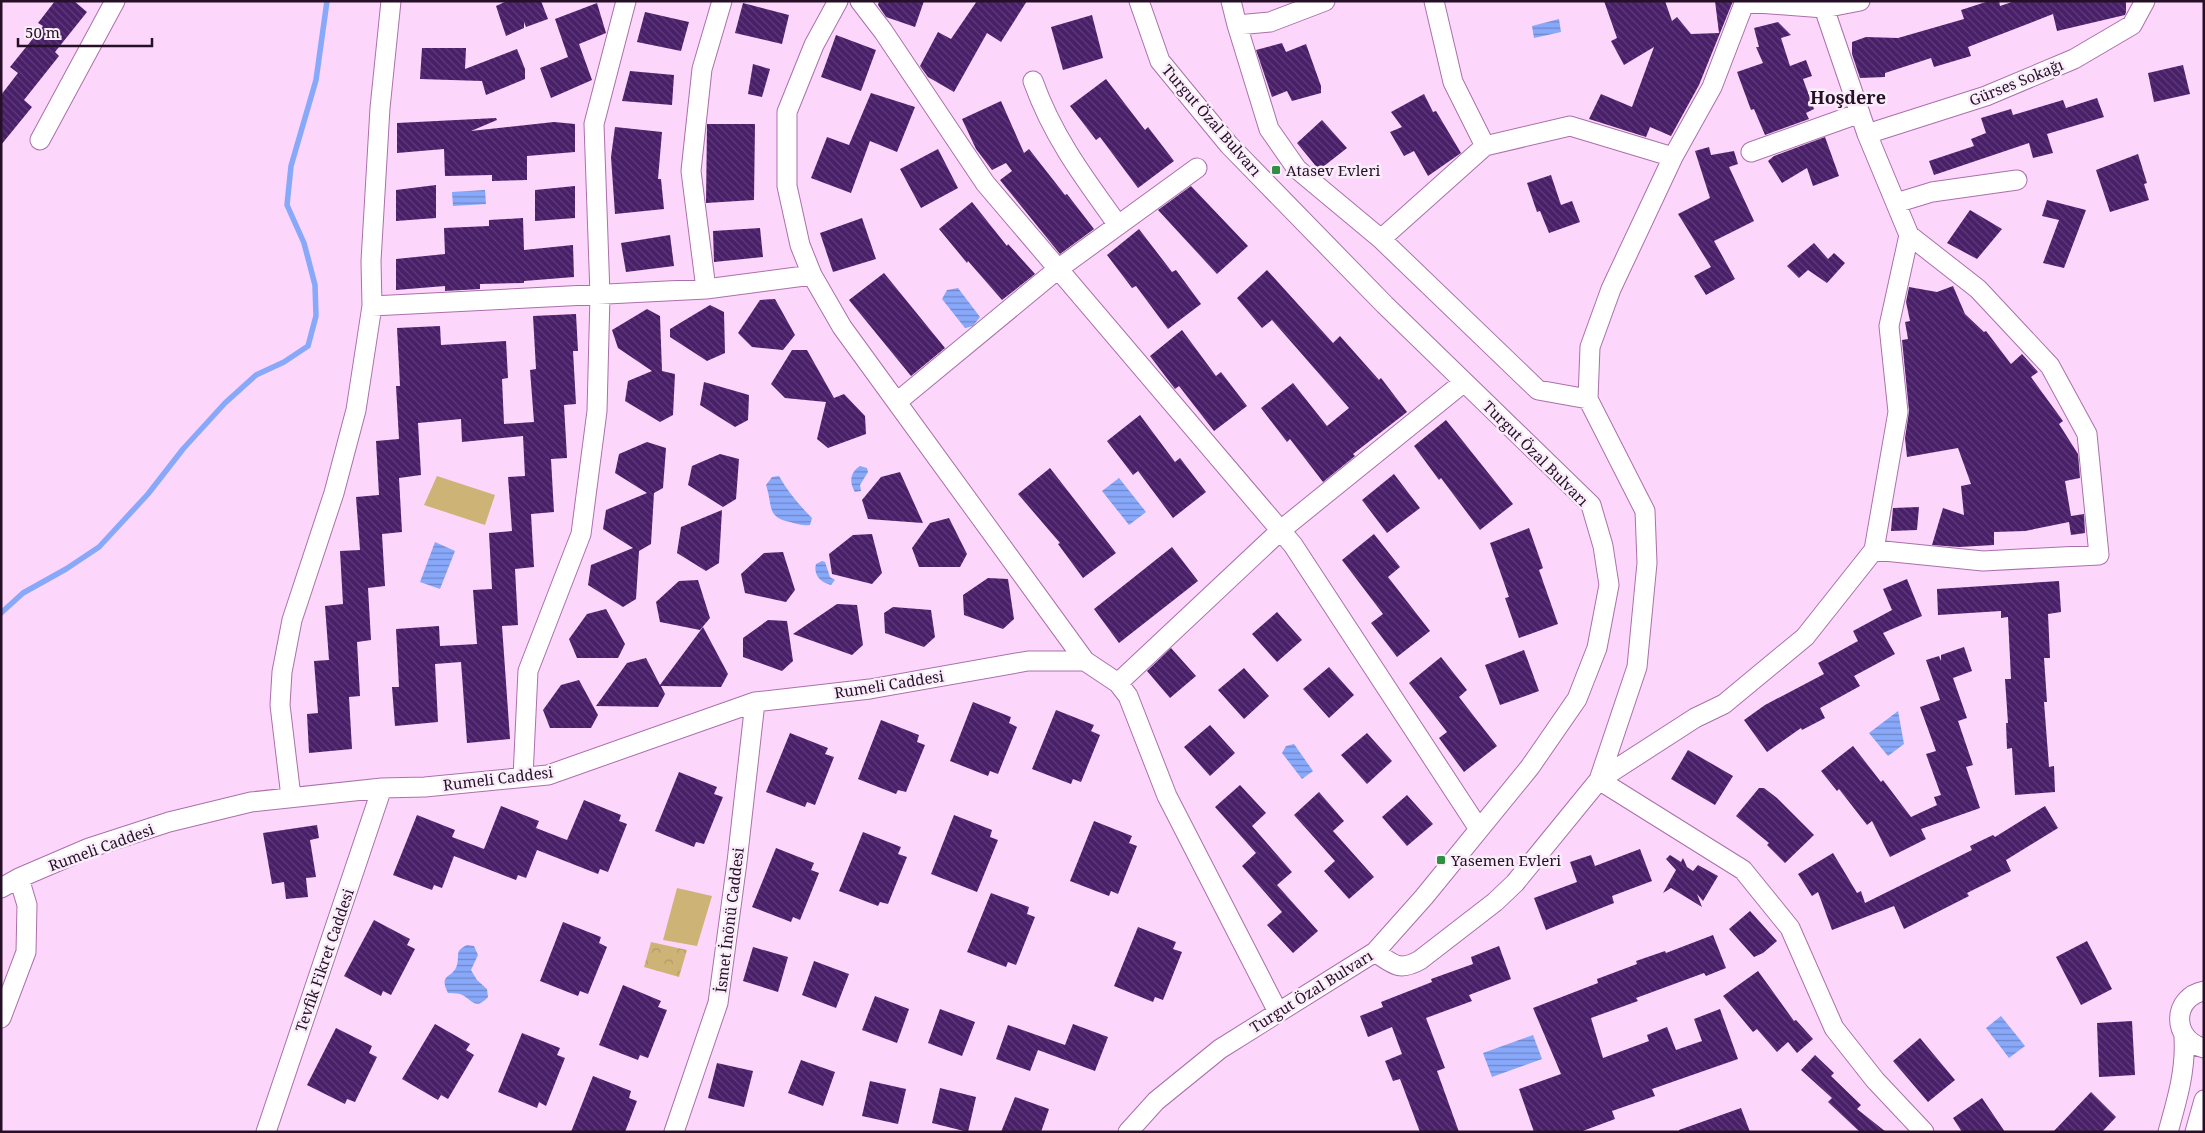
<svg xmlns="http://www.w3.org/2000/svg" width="2205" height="1133" viewBox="0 0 2205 1133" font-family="'Noto Serif',serif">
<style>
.green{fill:#ceb377}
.park{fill:url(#park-crowns)}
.water{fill:url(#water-rules)}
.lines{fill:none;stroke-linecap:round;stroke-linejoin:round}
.stream{stroke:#88a8f9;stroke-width:5.5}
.building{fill:url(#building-back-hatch)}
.minor-casing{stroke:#aa70aa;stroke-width:21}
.minor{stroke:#fff;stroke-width:19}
.poi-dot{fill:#308f42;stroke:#faedfa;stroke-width:2}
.labels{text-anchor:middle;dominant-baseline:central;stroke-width:5;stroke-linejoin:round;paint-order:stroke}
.street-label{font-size:15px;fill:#261027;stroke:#faedfa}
.poi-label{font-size:15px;fill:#261027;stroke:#faedfa;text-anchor:start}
.quarter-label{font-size:18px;font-weight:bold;fill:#261027;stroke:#faedfa}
</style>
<defs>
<pattern id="park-crowns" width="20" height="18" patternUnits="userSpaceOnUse" patternTransform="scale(1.25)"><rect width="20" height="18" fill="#ceb377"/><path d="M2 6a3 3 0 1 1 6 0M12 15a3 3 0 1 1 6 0" fill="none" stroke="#b19967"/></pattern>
<pattern id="water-rules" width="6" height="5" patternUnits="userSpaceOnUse" patternTransform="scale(1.25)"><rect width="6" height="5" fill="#88a8f9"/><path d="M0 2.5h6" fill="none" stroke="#6f87ca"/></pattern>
<pattern id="building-back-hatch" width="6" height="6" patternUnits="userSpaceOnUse" patternTransform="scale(1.25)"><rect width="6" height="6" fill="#481f68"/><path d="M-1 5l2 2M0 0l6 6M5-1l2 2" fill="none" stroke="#603d79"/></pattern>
</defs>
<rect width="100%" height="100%" fill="#fdd6fc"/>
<path class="green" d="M437,476L495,495L485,525L424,505Z
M677,888L712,896L697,946L663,940Z"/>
<path class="park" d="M651,942L687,950L679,977L644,967Z"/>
<path class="water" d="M1559,19L1561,32L1534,38L1532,26Z
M485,190L486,204L453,206L452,192Z
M958,288L980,317L973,326L965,328L942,299L947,290Z
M860,466L867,468L868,472L860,485L861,491L855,492C849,483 850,472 860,466Z
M779,476C788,492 799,505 812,518L810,525C803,526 797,524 790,522C766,517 773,506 766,485L772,477Z
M1119,478L1146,512L1129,525L1102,491Z
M435,542L455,551L440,589L420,582Z
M822,561L825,562L830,577L835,580L831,585C821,583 813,575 816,564Z
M1898,711L1904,744L1888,756L1869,733Z
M1294,744L1313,771L1302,779L1282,753L1286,746Z
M467,945L474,946L478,955L471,970L477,980L487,989L488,997C474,1012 472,998 460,994C456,993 451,993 448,993C438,973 453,979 457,965C460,955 454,951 467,945Z
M2001,1016L2025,1046L2009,1058L1986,1028Z
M1533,1035L1542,1059L1492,1077L1483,1053Z"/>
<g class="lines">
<path class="stream" d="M1,613L23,593L66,569L99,547L148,494L183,449L225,403L256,375L284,362L308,346L316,316L315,285L304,243L287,205L291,166L316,80L327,1"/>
</g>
<path class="building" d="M55,1H74L87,12L55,52L59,56L24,100L32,107L1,145V95L18,73L10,67L43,26L38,23Z
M507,1H541L548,19L526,27L524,22V28L506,36L496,6Z
M879,1H924L915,27L886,17L878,5Z
M977,1H1027L1001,42L987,33L954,92L928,77L920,66L938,32L951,39Z
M1604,1H1665L1672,21L1677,17L1691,34L1719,33L1715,1H1733L1699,85L1671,136L1650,127L1646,137L1589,119L1601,94L1632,107L1654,47L1624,65L1611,41L1617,38Z
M1989,1H1999L2000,6L2015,1H2126V12L2125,15L2057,31L2053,14L1968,47L1971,56L1934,67L1931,58L1885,73V77L1860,78L1852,54V42L1866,37L1898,38L1964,19L1961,10Z
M597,3L606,33L579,44L592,80L551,98L540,68L568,57L555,19Z
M743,3L789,15L782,44L735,33Z
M645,12L689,22L681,51L637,42Z
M1092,15L1103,58L1063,70L1051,27Z
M1778,22L1791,35L1781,38L1790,66L1806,60L1812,76L1803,79L1814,109L1806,113L1809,119L1765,135L1754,109L1751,110L1737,72L1763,63L1756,47H1759L1754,28Z
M836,35L876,50L861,91L821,77Z
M1282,43L1286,52L1306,44L1321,86V93L1292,101L1287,91L1272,97L1256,50Z
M422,48H466L465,69L517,49L525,69V79L486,95L482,81L420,79Z
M753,64L770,69L762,97L748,94Z
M2183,65L2190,94L2154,102L2148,73Z
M630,71L674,75L672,105L622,101Z
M1106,79L1145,130L1148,127L1174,161L1138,188L1100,137L1096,140L1070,106Z
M871,93L915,107L897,152L870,141L851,193L811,178L827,137L849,145Z
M1424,94L1433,112L1436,111L1461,153L1428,176L1414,151L1404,156L1390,132L1402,127L1391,112Z
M2097,98L2104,117L2047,134L2053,153L2033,158L2029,143L1934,175L1929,161L1974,146L1971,139L1986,133L1981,118L2011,109L2013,115L2063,100L2066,108Z
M1001,101L1024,153L1029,149L1065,195L1067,194L1094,229L1060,254L1000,180L1012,171L1006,163L992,170L976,149L962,119Z
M496,118L497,120L471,131L554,122L575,124V152L527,156V180L492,181V175L445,176L444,149L397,153V123Z
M1322,120L1347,148L1319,170L1297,143Z
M707,124H755L754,200L706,203Z
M615,127L662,132L658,179H661L664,209L615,214L611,157Z
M1825,137L1839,176L1813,186L1807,168L1782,183L1768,161L1774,156Z
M1709,147L1711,155L1734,151L1738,164L1729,167L1754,221L1714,241L1735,279L1706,295L1694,276L1711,267L1678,214L1710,198L1695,151Z
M938,149L958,188L921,208L900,169Z
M2138,154L2147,183L2144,184L2149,200L2110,212L2096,170Z
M1551,175L1561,205L1572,201L1580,222L1549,233L1540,211L1537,212L1527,183Z
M436,185V218L396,221V190Z
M575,186V218L535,221V190Z
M1191,186L1248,246L1217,274L1158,210Z
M2047,200L2086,210L2064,268L2043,263L2059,220L2042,216Z
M972,202L1007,246L1008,244L1035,274L1002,300L968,261L967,263L939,229Z
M1970,210L2002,229L1977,259L1947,243Z
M523,218L524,250L573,245L574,277L524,281V283L480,284V289L445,291V286L396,290V259L445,254L444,228L489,226V220Z
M862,218L876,259L833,272L820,233Z
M760,228L763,257L714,262L713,231Z
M1139,229L1172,272L1176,270L1201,304L1168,329L1136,286L1132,288L1107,255Z
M670,235L674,266L626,272L621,243Z
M1814,243L1828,259L1834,253L1845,263L1827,283L1808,270L1799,278L1787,266Z
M1267,270L1333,343L1340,336L1379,380L1381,378L1407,412L1353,454L1355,456L1323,482L1290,439L1287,442L1261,408L1293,383L1327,426L1349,408L1272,320L1262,328L1237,298Z
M884,273L945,348L911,376L849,300Z
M1953,286L1965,314L1984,332L1986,331L2011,364L2022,354L2038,372L2031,377L2063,421L2059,424L2078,454L2080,478L2065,481L2071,516L2084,514L2085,533L2071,535L2069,522L2025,531L1994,532V545L1959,547L1932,545L1943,508L1964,515L1961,486L1971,484L1958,448L1907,457L1905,438L1909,411L1902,340L1908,339L1905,322L1910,321L1906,302L1909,287L1937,292Z
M775,299L795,335L783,350L752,347L738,333L760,300Z
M710,305L724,312L725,353L707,361L670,337V329Z
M647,309L660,316L662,371L675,374L673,415L660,422L625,401L628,381L652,371L618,348L612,330Z
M576,314L578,351H573L576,404L564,405L567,458L551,459L554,512L531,514L534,567L515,569L518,625L502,626L510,739L467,743L461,662L435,664L438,722L395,726L392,687H399L396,629L439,626L440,646L477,644L473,590L492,589L489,533L512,531L508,477L525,476L523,436L462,442L461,419L418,423L421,475L399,478L402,532L382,534L385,586L368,588L371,640L357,642L360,696L349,697L352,749L309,753L307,714L318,713L314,661L329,660L325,606L343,604L340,551L360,550L356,497L379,495L376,441L399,439L396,386H400L397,328L440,326L441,345L506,341L508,378L502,379L504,424L534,422L530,370L536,369L533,316Z
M1182,330L1216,376L1221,372L1247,406L1214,431L1179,386L1175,389L1150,356Z
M792,350H807L834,398L844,394L865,416L866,434L828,448L817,439L826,402L785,398L771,384Z
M704,382L749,395L748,420L735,427L700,405Z
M1140,415L1175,462L1180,458L1206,492L1173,518L1138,471L1133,475L1107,441Z
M1446,420L1513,504L1480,530L1441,478L1439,480L1414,446Z
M647,442L666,448L663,488L654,493L651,544L639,551L636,599L623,607L588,585L591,565L633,548L603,529L606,510L647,493L615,473L619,454Z
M720,454L739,459L736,499L723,507L688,485L692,466Z
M1050,468L1116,553L1083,578L1058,544L1060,543L1018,494Z
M900,472L923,523L868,519L862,500L881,477Z
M1394,474L1420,508L1387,533L1362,500Z
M1919,507L1917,530L1891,531L1893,508Z
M722,510L719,563L706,571L677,553L681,527Z
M949,518L967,554L960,567H919L912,548L930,523Z
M1529,528L1543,568L1539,570L1558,624L1519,638L1505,598L1509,597L1490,543Z
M872,534L882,573L872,584L832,574L829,554L853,535Z
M1374,534L1400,567L1388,577L1430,631L1397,657L1371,623L1383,614L1342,560Z
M1172,547L1198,581L1119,643L1094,609Z
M783,552L795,590L786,602L745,593L741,574L764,553Z
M988,578L1008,579L1014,619L1003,629L964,615L963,595Z
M1907,579L1922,616L1883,633L1895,654L1854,676L1860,686L1820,708L1825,718L1802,730L1801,728L1767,752L1744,720L1765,705L1824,674L1818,663L1858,641L1853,631L1892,610L1883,589Z
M698,580L710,618L700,630L660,622L656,602L679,581Z
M2059,581L2061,612L2048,614L2050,658H2044L2047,702H2044L2049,767L2054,766L2055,792L2015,795L2012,748L2007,749L2006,723H2008L2005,679H2011L2008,617L2001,618V611L1938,615L1937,589Z
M837,604L857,605L863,645L852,655L793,634Z
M893,607L931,610L935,637L924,647L885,633L884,613Z
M606,609L625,644L618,658H577L569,639L587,614Z
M1277,612L1302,640L1277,662L1252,634Z
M768,620L787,621L793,661L782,671L743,657V638Z
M703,627L728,674L721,687L661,686L665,694L658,707L596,706L627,663L646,658L660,685Z
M1964,647L1972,671L1953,678L1967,718L1958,721L1973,765L1966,767L1980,808L1921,829L1926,839L1890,857L1872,821L1867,825L1839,789L1837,791L1821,771L1853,746L1881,782L1883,780L1911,817L1937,805L1934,797L1941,795L1926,754L1936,751L1920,707L1940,700L1926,660L1939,656L1941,661V655Z
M1171,648L1196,676L1170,698L1147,671Z
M1524,650L1539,691L1500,705L1485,665Z
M1441,657L1467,690L1459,697L1497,746L1464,772L1439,738L1447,732L1409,683Z
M1329,667L1354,695L1329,718L1303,689Z
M1244,668L1269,696L1244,719L1218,690Z
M579,680L598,715L591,728H550L543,710L561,685Z
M973,702L1011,717L1009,723L1017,727L998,774L990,771L988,776L950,761Z
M1056,710L1094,725L1091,731L1100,735L1081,782L1073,779L1071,784L1032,769Z
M881,720L919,735L917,742L925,745L906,792L898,790L896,794L858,779Z
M1210,725L1235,753L1210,776L1184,747Z
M790,733L828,748L825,754L834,757L815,805L807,802L805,807L766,792Z
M1367,733L1392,761L1367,784L1341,755Z
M1688,750L1733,776L1715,805L1671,779Z
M679,772L717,787L714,794L723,797L704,844L696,842L694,847L655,831Z
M1240,785L1266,813L1252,826L1292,872L1277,885L1318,931L1293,953L1267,925L1282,912L1242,866L1256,853L1215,807Z
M1759,788H1764L1777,798L1814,835L1785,863L1767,845L1769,843L1736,816Z
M1319,792L1344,821L1333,831L1374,877L1349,899L1324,871L1335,861L1294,815Z
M1407,795L1433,824L1407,846L1382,817Z
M584,800L621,815L619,821L627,824L608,872L600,869L598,874L537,850L526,878L518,875L516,880L454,856L442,888L434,885L432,890L393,875L417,815L455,830L452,837L484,849L501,806L539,821L536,828L567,840Z
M2045,806L2058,828L2006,860L2011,871L1967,893L1969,896L1904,929L1894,906L1832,930L1818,892L1812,896L1798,874L1833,853L1857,893L1861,891L1865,903L1972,850L1970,846L1993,835L1995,837Z
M954,815L992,830L990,837L998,840L977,892L931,874Z
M1094,821L1132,836L1129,843L1137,846L1118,894L1111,891L1109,896L1070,881Z
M317,825L319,838L310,840L316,877L306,878L308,897L286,899L284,882L272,884L263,833Z
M863,832L901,847L898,854L907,857L888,904L880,902L878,906L839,891Z
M776,848L814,863L811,870L819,873L800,920L793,917L791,922L752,907Z
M1640,849L1652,881L1612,896L1614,903L1546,930L1534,898L1577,882L1570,862L1591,855L1595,866Z
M1670,855L1681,862L1683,858L1687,867L1693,871L1698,865L1718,876L1703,901L1697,894L1702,907L1671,888L1663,893L1676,870L1666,859Z
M991,893L1029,907L1027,914L1035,917L1016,965L1008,962L1006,967L967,952Z
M1750,911L1777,941L1763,953L1754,957L1729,929Z
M374,920L410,939L407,945L415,949L391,995L383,991L381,996L344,976Z
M563,922L601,937L599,943L607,947L588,994L580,991L578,996L540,981Z
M1138,927L1176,942L1173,949L1182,952L1163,1000L1155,997L1153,1002L1114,986Z
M1713,935L1726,968L1706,976L1704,973L1636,998L1638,1001L1591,1018L1603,1058L1649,1041L1647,1035L1667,1027L1676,1050L1702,1041L1694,1019L1720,1009L1738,1059L1652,1089L1655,1096L1612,1111L1615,1119L1580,1132H1534L1519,1089L1561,1074L1533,1008L1598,983L1597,979L1637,964L1636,961L1665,951L1666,953Z
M2087,941L2112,989L2081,1005L2056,957Z
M1499,946L1511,979L1469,995L1472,1001L1426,1018L1445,1068L1437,1071L1459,1132H1420L1400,1079L1393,1081L1385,1061L1402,1054L1392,1027L1368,1037L1360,1016L1383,1007L1381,1002L1432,982L1431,979L1473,964L1471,957Z
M753,947L788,957L778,992L743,981Z
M814,961L849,974L836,1008L802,995Z
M1758,971L1794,1021L1796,1020L1813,1039L1797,1053L1788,1042L1777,1052L1757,1029L1753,1032L1723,996Z
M623,985L661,1001L658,1007L667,1010L648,1058L640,1055L638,1060L599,1045Z
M875,996L909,1009L897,1043L862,1030Z
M940,1009L975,1022L962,1056L928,1043Z
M2132,1021L2135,1075L2099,1077L2097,1023Z
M435,1024L470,1044L466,1050L474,1055L448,1099L441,1095L438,1100L402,1079Z
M1073,1024L1108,1037L1095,1071L1038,1050L1030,1071L996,1059L1008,1025L1065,1045Z
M336,1028L372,1046L369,1053L377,1057L355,1102L347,1099L345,1104L307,1085Z
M522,1033L560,1048L557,1055L565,1058L546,1106L539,1102L537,1108L498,1092Z
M1920,1038L1955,1080L1928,1102L1893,1061Z
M1815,1055L1834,1073L1831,1076L1861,1105L1857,1109L1886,1132H1860L1828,1102L1832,1098L1801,1070Z
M801,1060L835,1072L823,1106L788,1093Z
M717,1063L753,1071L744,1107L708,1098Z
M593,1076L631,1091L629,1098L637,1101L625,1132H571Z
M870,1081L906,1089L898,1124L862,1116Z
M940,1088L976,1097L968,1132L932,1123Z
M2091,1092L2116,1117L2102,1132H2053Z
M1015,1097L1049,1109L1041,1132H1001Z
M1982,1098L2005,1132H1962L1953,1118Z
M1741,1108L1750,1132H1679V1130Z"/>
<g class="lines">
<g class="minor-casing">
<path id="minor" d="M838,1L814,45L787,112V186L800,245L812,275L842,327L1085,661L1118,683L1128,696L1167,796L1278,1012
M860,1L883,31L985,183L1293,545L1479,829
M1231,1L1237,25L1270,22L1325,1
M1434,1L1453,82L1485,146L1570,126L1673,157
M1745,2L1824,8L1860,1
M1824,8L1867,134L1909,235L1978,289L2050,366L2087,434L2099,555L1983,561L1874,550L1898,412L1889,326L1909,235
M1237,25L1269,129L1297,169L1381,239
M1033,81C1053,137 1084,178 1118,225
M1867,134L1986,96L2074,59L2132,25L2145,1
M40,140L115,1
M1485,146L1381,239L1538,390L1588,399
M1751,152L1860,113
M1896,203L1932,192L2017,180
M706,289L691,171L702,69L722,1
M372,306L706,289L812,275
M897,402L1058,269L1197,168
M1874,550L1805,637L1724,704L1695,718L1599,780L1743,870L1790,928L1834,1028L1875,1080L1924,1132
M1118,683L1281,530L1464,382
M523,777L528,671L581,534L597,411L600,295L594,124L626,1
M291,797L280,705L282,672L292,620L334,493L356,410L372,306L371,261L380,108L391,1
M1,888L19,878L89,848L169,822L251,802L382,788L425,787L548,775L755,702L870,689L1028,661H1085
M1375,952C1393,964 1399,972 1420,960L1495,902L1515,883L1599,780L1637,667L1647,563L1645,511L1588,399L1590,347L1611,289L1673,157L1712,87L1745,1
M2204,991C2172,997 2171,1040 2204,1048
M1,1018L26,952L27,905L19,878
M266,1132L382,788
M674,1132L718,1003L737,862L755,702
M1128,1132L1156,1101L1220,1049L1375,952L1424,897L1530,767L1577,699L1597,648L1609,585L1603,546L1591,505L1385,305L1229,145L1160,61L1139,1
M2168,1132C2177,1100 2186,1070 2184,1038
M2195,1132L2204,1100"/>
</g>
<use href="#minor" class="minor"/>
</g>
<g class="poi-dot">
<rect x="1271" y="165" width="10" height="10" rx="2.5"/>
<rect x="1436" y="855" width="10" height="10" rx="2.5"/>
</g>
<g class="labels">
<g class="street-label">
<text transform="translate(2016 82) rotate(-22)">Gürses Sokağı</text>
<text transform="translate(1212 120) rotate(49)">Turgut Özal Bulvarı</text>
<text transform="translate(1536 453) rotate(45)">Turgut Özal Bulvarı</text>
<text transform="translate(889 684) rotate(-9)">Rumeli Caddesi</text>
<text transform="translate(498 778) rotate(-7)">Rumeli Caddesi</text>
<text transform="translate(101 847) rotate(-20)">Rumeli Caddesi</text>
<text transform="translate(729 920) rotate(-83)">İsmet İnönü Caddesi</text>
<text transform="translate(324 960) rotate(-71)">Tevfik Fikret Caddesi</text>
<text transform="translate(1311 991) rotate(-32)">Turgut Özal Bulvarı</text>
</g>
<g class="poi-label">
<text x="1286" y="170">Atasev Evleri</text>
<text x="1451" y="860">Yasemen Evleri</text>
</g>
<g class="quarter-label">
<text x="1848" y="97">Hoşdere</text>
</g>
</g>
<rect width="2205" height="1133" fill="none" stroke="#261027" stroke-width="5"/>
<path d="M18 38v8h134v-8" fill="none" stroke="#261027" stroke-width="2.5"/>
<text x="25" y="38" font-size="15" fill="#261027" stroke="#faedfa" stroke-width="4" paint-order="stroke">50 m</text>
</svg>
